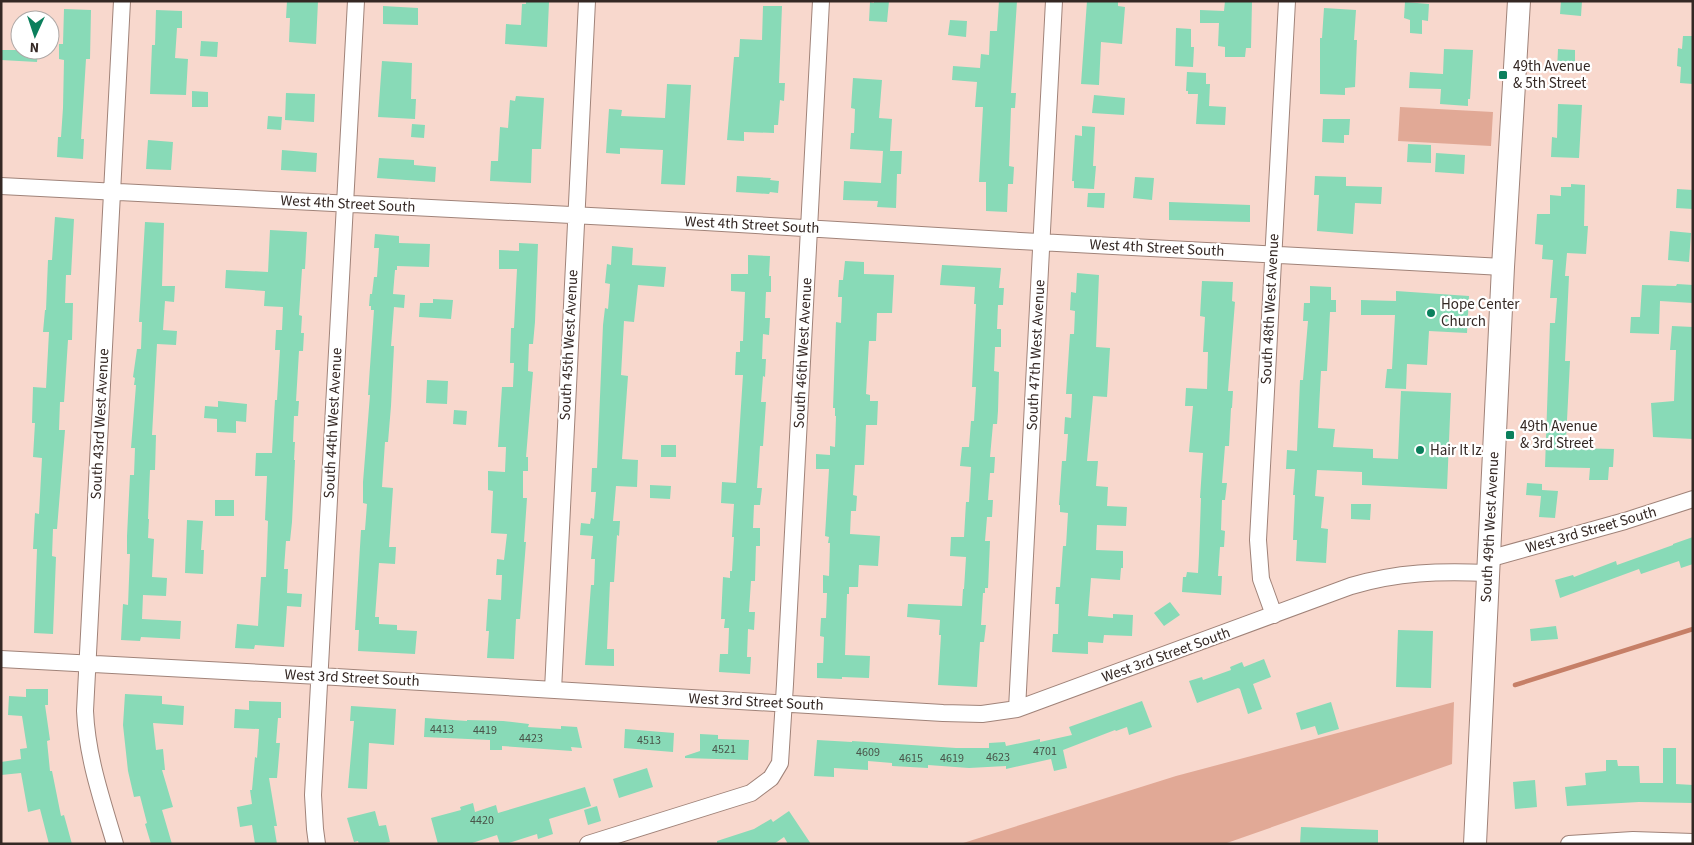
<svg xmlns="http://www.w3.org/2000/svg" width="1694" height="845" viewBox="0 0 1694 845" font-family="'Source Sans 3',sans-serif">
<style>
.green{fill:#e1a996}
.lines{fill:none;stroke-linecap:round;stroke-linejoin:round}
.stream{stroke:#c67f67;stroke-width:4.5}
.building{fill:#88dab7}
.street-casing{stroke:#a08379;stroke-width:18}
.secondary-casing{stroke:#a08379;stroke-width:24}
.street{stroke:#fff;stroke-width:16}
.secondary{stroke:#fff;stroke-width:22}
.poi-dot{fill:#0b7f5c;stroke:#fff;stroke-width:2}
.labels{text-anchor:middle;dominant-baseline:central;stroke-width:4.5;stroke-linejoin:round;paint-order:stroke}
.number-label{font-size:12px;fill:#495449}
.poi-label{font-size:15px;fill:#342824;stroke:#fff;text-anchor:start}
.street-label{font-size:15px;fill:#342824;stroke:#fff}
</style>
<rect width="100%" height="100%" fill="#f8d8cd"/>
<path class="green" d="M1400,107L1493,112L1491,146L1398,141Z
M1454,702L1452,764L1224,844H960L1176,776Z"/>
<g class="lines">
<path class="stream" d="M1515,685L1693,629"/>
</g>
<path class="building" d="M287,1H318L316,44L289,42L290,18H286Z
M526,1L549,2L547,47L505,44L506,24L521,25L522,4H526Z
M874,1H889L887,22L869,21L870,2L874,3Z
M999,1H1017L1011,93H1016L1015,108H1011L1009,166L1014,167L1013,184H1008L1007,212L986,211V182H979L983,107H975L977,82L952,80L953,66L980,68L981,54L989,55L990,31H997Z
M1087,1H1118V6L1125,7L1122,44L1101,42L1099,85L1081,84Z
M1225,1H1252L1251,48H1246L1245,57H1225V47L1218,46L1219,23H1200V10L1224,11Z
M1561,1H1582L1581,16L1560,14Z
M1405,2L1429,4L1428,21L1422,20V34L1410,33V20L1404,18Z
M383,6L418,8V25L383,24Z
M763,6H782L779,83H785L784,101L780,100L778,125H774V133L744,132V141L727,140L734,57H739L740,39L762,40Z
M1324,8L1356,10L1354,40H1357L1355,87L1345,88V95L1320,94V38H1322Z
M64,9L91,10L90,59H86L81,139H84L83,159L57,157L58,137H61L63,108L64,60L59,59V44H63Z
M156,10L182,11V28H177L175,58L188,59L186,95L150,94L152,45H155Z
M950,20L967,21L966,37L948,35Z
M1176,28L1191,29V47H1194L1193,67L1175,66Z
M1683,36H1693V84L1680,83L1681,67L1677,66L1678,48L1682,49Z
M201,41L218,42L217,57L200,56Z
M1444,49L1473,50L1470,99H1468V106L1440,104L1441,89L1409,88L1410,72L1443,74Z
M1558,49L1575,50V71H1557Z
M1,50H38L37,62L1,60Z
M382,61L412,63L411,99H416L415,119L378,117Z
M1187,72L1206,73V84H1210L1209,106L1226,107L1225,125L1196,124L1198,94H1188V91H1186Z
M853,78L882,80L879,118L892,119L890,151H902L901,174H897L896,208L877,207L878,201L843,200L844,181L881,183L883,151L850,149L851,133H854L855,109L851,108Z
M667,84L691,85L685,185L661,184L663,150L620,148V154L606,153L609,109L622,110L621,116L665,118Z
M192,91L208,92V107H192Z
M286,93L315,94L314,122L285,120Z
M1094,95L1125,98L1124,115L1092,113Z
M516,96L544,98L541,149H532L531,183L490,181L491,161H498L500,127L508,128L510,100L515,101Z
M1558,104L1582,105L1579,158L1551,157L1552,137L1557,138Z
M268,116L282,117L281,130L267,129Z
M1323,119H1350L1349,135H1344V143L1322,142Z
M412,124L425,125L424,138L411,137Z
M1082,126L1095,127L1093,166H1096L1094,189L1074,188V181H1072L1075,135L1082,136Z
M148,140L173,142L171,170L146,169Z
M1408,144L1431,145V163L1407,162Z
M282,150L317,153L316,172L281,170Z
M1436,153L1465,155L1464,174L1435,172Z
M379,158L414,160V165L436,167L435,182L377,178Z
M737,176L771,178L770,180L779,181L778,193L770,192L769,194L736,192Z
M1315,176L1346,177V186L1382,187L1381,204L1355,203L1353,234L1317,231L1319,195H1314Z
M1135,177L1154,178L1152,200L1133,198Z
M1571,184L1585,185L1584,226H1588L1586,254L1567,253L1565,276H1569L1565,361H1570L1566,440H1575L1574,448L1614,449L1613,467H1609L1608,480H1589L1590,468L1545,467L1550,323H1555L1557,298H1550L1553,260L1542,259L1543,245L1535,244L1537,214H1550V195L1561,196V187H1571Z
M1677,189L1693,190V209L1676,208Z
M1088,193H1105L1104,208L1087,207Z
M1169,202L1250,205V222L1169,220Z
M55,217L74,219L71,275H66L65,303H73L72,340H68L64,402H60L59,430H65L57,529H53L52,556L56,557L53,634L34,633L37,549H33L35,513L39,514L42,458L33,457L35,423H32L33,387L46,388L49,332H43L45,310H46L48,260H52Z
M145,222L164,223L162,286H175L174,302L165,301L163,330L177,331L176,345L157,344L152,435H156L155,470H150L148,519H149L148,538L154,539L152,577L167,578L166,596L143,595L142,619L181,621L180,639L141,637L140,641L121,640L123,604L128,605L130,554H127V536L130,475H134L135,448H131L136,385H134L135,378L133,377L137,349H141L142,322H139Z
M270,230L307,232L305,269H302L299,315L302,316L301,333H304L303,351H299L296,401H299L298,416H294L293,442H295L294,460H295L292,522L290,541H286L284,569H288L287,593L302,594L301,607L287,606L284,647L255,645L254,649L235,648L237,624L258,626L261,577H266L268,521L265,520L267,476H255L256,453H272L275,400H277L280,350H275L276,330H282L283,307L264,306L265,291L225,288L226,270L268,272Z
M1670,231L1691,233L1689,262L1668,260Z
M375,234L399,236V243L430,244L429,267L397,266V270H395L393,294L405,295L404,308L394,307L391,346H394L391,406L388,442H385L382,487L393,488L389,547H396L395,564L379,563L375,617H379V624L397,625V630L417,631L415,654L358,651L359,630H355L361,530H365L367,504L363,503V482L370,395H368L374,310H371V306H369L370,294H372L374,277H377L379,248H374Z
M519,243L538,244L535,322L533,344H529L528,371L533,372L526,457H528V471H523V498H527L524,542H526L520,619H516L514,659L487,658L489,631H486L488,599L501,600L502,575H496L497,559L504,560L507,534L491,533L493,491L488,490V471L505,472L506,447H498L502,387H513L514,363H510L511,328H514L517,269H499V250L519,251Z
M612,246L633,248L632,265L666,267L664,287L638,285L634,322L624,321L621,375L628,376L622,459L638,460L637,487L616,486L613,521H620L619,536L617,535L614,582H610L607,649H614V666L585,665L591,585H594L595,559H591L593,536L580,535L581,523L590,524L591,518L594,519L596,492H591L592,468H597L603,325L605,308L608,309L610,284L605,283L607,264L611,265Z
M748,255L770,256L769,276H771V292H766L765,318H770L769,335L763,334L762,359H766L765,377L763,376L761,402H766L763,446H760L759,462L757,488H762L760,505H754L753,528H760V546H756L755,581H751L749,612H755L754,630L748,629L747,657H751L750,674L719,672L720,654H728L729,628H724L725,619H721L723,577L730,578V571H732L734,537H732L734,504L721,503L722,482L736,483L743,375H735L736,352H740V341H743L745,292L731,291V274H748Z
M845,261L864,262V274L894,275L892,313H877L876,341H869L866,394L870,395V401H878L877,425H866L864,465H855L853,495L857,496L856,511H851L850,534L880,536L878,566L859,565L858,587H849V594H847L845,655L870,656L869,678L842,677V679L817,678V663H823L824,637L820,636L821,618H826L827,593H823V575L829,576L830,543H828L829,537L825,536L829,469H816V454L830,455V446L835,447L836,416H835V408H833L836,322L841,323L842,297H838L839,280H843Z
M942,265L1001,268L999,288H1004L1003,305H998L997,329H1001V347H995L994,371L999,372L998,411L997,424H993L990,457H995L994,473H990L988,500H993L992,517H987L985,541H990L988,588H985V593H983L981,625H986L984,642H980L977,687L938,685L941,635H939L940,620L907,617L908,604L962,606L963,589H964L966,557L950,556L951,537H964L966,502H969L971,467L960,466L962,447H969L971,421H974L976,387H972L976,304H974L975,287L940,285Z
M1077,273L1099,275L1096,347L1110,348L1107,397L1093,396L1087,461H1098L1096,486L1108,487L1107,506L1127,507L1126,526L1097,525L1096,550L1123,551V568H1121L1120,580L1091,578L1088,616L1113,618V614L1133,615L1132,636L1104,635L1103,643L1088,642V654L1052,652L1053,634H1058L1059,604H1055L1056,587H1060L1063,546H1066L1068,513L1060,512V505H1059L1062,461H1066L1068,434H1064L1065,417L1071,418L1072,394H1066L1070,334H1074L1075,311L1070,310L1071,292L1076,293Z
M1202,281L1233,282L1232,301L1235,302L1228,391H1233L1232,408H1231L1229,446H1225L1222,483H1227L1225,500H1222L1221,530L1225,531L1224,547H1220L1218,576H1222L1221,595L1182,592L1183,577H1186L1187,572L1198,573L1199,554L1201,498H1200L1203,453L1189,452L1193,406H1185L1186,388L1207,389L1208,352H1203L1205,317L1200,316Z
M1677,284L1693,285V303L1660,301L1659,334L1630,333L1631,317H1640L1642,285L1676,286Z
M1310,286L1331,287V300H1336V312H1330L1327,371H1321L1318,428L1335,429L1333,447L1373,449V458L1398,459L1401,391L1451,393L1447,489L1362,485V472L1317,470L1315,496L1324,497L1321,528L1328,529L1326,563L1296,561L1297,540H1293L1295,495H1293L1295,469H1286L1287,450L1297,451L1300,380H1303L1308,321H1303L1304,303H1310Z
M1396,291L1469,296L1467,333L1429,331L1427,365L1407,364L1406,389L1385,388L1387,369H1392L1395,315H1361V300L1396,301Z
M433,299L453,300L451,319L419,317L420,303H433Z
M1672,326L1693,327V439L1653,437L1651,403L1674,401L1676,350H1670Z
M427,380L448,381L447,404L426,403Z
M218,401L247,404L246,422L236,421V433L217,432V419L204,418L205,406L218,407Z
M454,410L467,411L466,425L453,424Z
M661,445H676V457H661Z
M1527,483L1542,484V490L1558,491L1555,518L1539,517L1541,496L1526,495Z
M650,485L671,486L670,499L650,498Z
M215,500H234V516H215Z
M1351,504H1371L1370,520L1351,519Z
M187,520L203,521L201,550H204L203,574L185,573Z
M1693,537V564L1681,568L1679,561L1641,574L1639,569L1560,598L1555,580L1573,575L1574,577L1616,561L1617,565L1673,545V544Z
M1170,602L1180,615L1164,626L1154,613Z
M1556,626L1558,639L1531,641L1530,629Z
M1398,630L1433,631L1431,688L1396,687Z
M1264,659L1271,677L1253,684L1262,709L1248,714L1240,689L1238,688L1197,703L1189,681L1202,677L1203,680L1231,670L1230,667L1242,662L1244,667Z
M26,689H48V705H45L50,740L47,741L50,771H52L61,816L64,815L72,844H49L40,809L28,812L21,773L1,775V762L21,759L20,749L27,748L22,716L8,715L9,696L26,697Z
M125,694L162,696V704L184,706L183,725L153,723L156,750L163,749L165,770H162L173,807L162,810L172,844H151L145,824L147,823L140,796L134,797L128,771L123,725Z
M249,701L281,702V718H278L276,743H280L277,778H269L277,826H274L277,844H255L252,825L240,827L237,807L252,804L250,790H252L255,757L257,758L259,729L234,728L235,709L249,710Z
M1142,701L1152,727L1129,735L1127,727L1116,731L1115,730L1063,750L1067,768L1054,771L1051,759L1006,769V766L969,768L928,765V768L892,766V763L868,761V770L834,768V777L814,776L817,740L852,742V741L956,748H989V743L1005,742L1006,746L1040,739V742L1072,735L1069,727Z
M1331,702L1339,729L1318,735L1315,726L1301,730L1296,713Z
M351,706L396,709L394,745L369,743L367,789L348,788L354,721H350Z
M425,718L467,721V720L503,721L529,724L528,727L561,729V726L577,727L582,748L571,747L572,751L502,746V750H490V740L424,737Z
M625,729L674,733L673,752L624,748Z
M700,734L718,735V739L749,740L748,760L685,758V756L700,751Z
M1663,748H1676V784L1693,785V803L1639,802L1567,806L1565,787L1586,785L1585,773L1606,771V760H1617L1618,766H1639L1640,783H1663Z
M647,768L653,787L619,798L613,779Z
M1535,780L1537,807L1515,809L1513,782Z
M585,787L591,806L549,819L553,834L538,839L537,834L506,844H500L497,835L469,844H438L431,818L461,810L460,807L473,803L475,812L496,805L498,813Z
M597,806L601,821L588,825L584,810Z
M375,811L379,826L386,825L390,842L380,844H359L358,841L354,842L347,818Z
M789,811L811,844H788L784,837L774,844H717V841L754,829L771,819L773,822Z
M1301,827L1378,830V844H1300Z"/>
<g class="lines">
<g class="street-casing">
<path id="street" d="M1,186L688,221L1020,241L1503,267
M1488,559L1625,521L1693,499
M1274,615L1261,579L1258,540L1287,1
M1,659L319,676L943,713L982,714L1017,709L1351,586C1398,572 1439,571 1488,573
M553,690L587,1
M1017,709L1054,1
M115,844C102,800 87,757 85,711L122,1
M317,844L315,829L313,795L356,1
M588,844L751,793L771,778L780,763L785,684L821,1
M1569,844L1633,840L1693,842"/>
</g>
<g class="secondary-casing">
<path id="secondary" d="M1475,844L1503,267L1519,1"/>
</g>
<use href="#street" class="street"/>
<use href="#secondary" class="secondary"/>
</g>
<g class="poi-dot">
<rect x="1498" y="70" width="10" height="10" rx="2.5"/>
<circle cx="1431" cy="313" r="5"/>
<rect x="1505" y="430" width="10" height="10" rx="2.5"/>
<circle cx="1420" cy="450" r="5"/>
</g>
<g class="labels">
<g class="number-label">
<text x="442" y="729">4413</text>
<text x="485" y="730">4419</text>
<text x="531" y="738">4423</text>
<text x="649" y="740">4513</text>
<text x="724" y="749">4521</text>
<text x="1045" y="751">4701</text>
<text x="868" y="752">4609</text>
<text x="998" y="757">4623</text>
<text x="911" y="758">4615</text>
<text x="952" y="758">4619</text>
<text x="482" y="820">4420</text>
</g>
<g class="poi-label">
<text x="1513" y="66">49th Avenue<tspan x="1513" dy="17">&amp; 5th Street</tspan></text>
<text x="1441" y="304">Hope Center<tspan x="1441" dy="17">Church</tspan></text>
<text x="1520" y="426">49th Avenue<tspan x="1520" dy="17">&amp; 3rd Street</tspan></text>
<text x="1430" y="450">Hair It Iz</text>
</g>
<g class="street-label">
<text transform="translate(348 204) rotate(3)">West 4th Street South</text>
<text transform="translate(752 225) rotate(3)">West 4th Street South</text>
<text transform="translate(1157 248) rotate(3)">West 4th Street South</text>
<text transform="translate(1270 309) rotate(-87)">South 48th West Avenue</text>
<text transform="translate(569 345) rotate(-87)">South 45th West Avenue</text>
<text transform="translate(803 353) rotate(-87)">South 46th West Avenue</text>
<text transform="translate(1036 355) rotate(-87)">South 47th West Avenue</text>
<text transform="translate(333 423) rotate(-87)">South 44th West Avenue</text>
<text transform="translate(100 424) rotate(-87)">South 43rd West Avenue</text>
<text transform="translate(1490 527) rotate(-87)">South 49th West Avenue</text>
<text transform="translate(1591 530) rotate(-16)">West 3rd Street South</text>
<text transform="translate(1166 655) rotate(-20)">West 3rd Street South</text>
<text transform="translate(352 678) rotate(3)">West 3rd Street South</text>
<text transform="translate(756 702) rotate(3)">West 3rd Street South</text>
</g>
</g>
<rect width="1694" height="845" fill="none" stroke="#342824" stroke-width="5"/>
<g transform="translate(35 35) rotate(183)"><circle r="24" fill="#ffffff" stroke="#aea9a7"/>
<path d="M0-4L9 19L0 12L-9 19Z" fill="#0b7f5c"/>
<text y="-8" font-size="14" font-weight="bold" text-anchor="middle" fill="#342824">N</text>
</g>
</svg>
